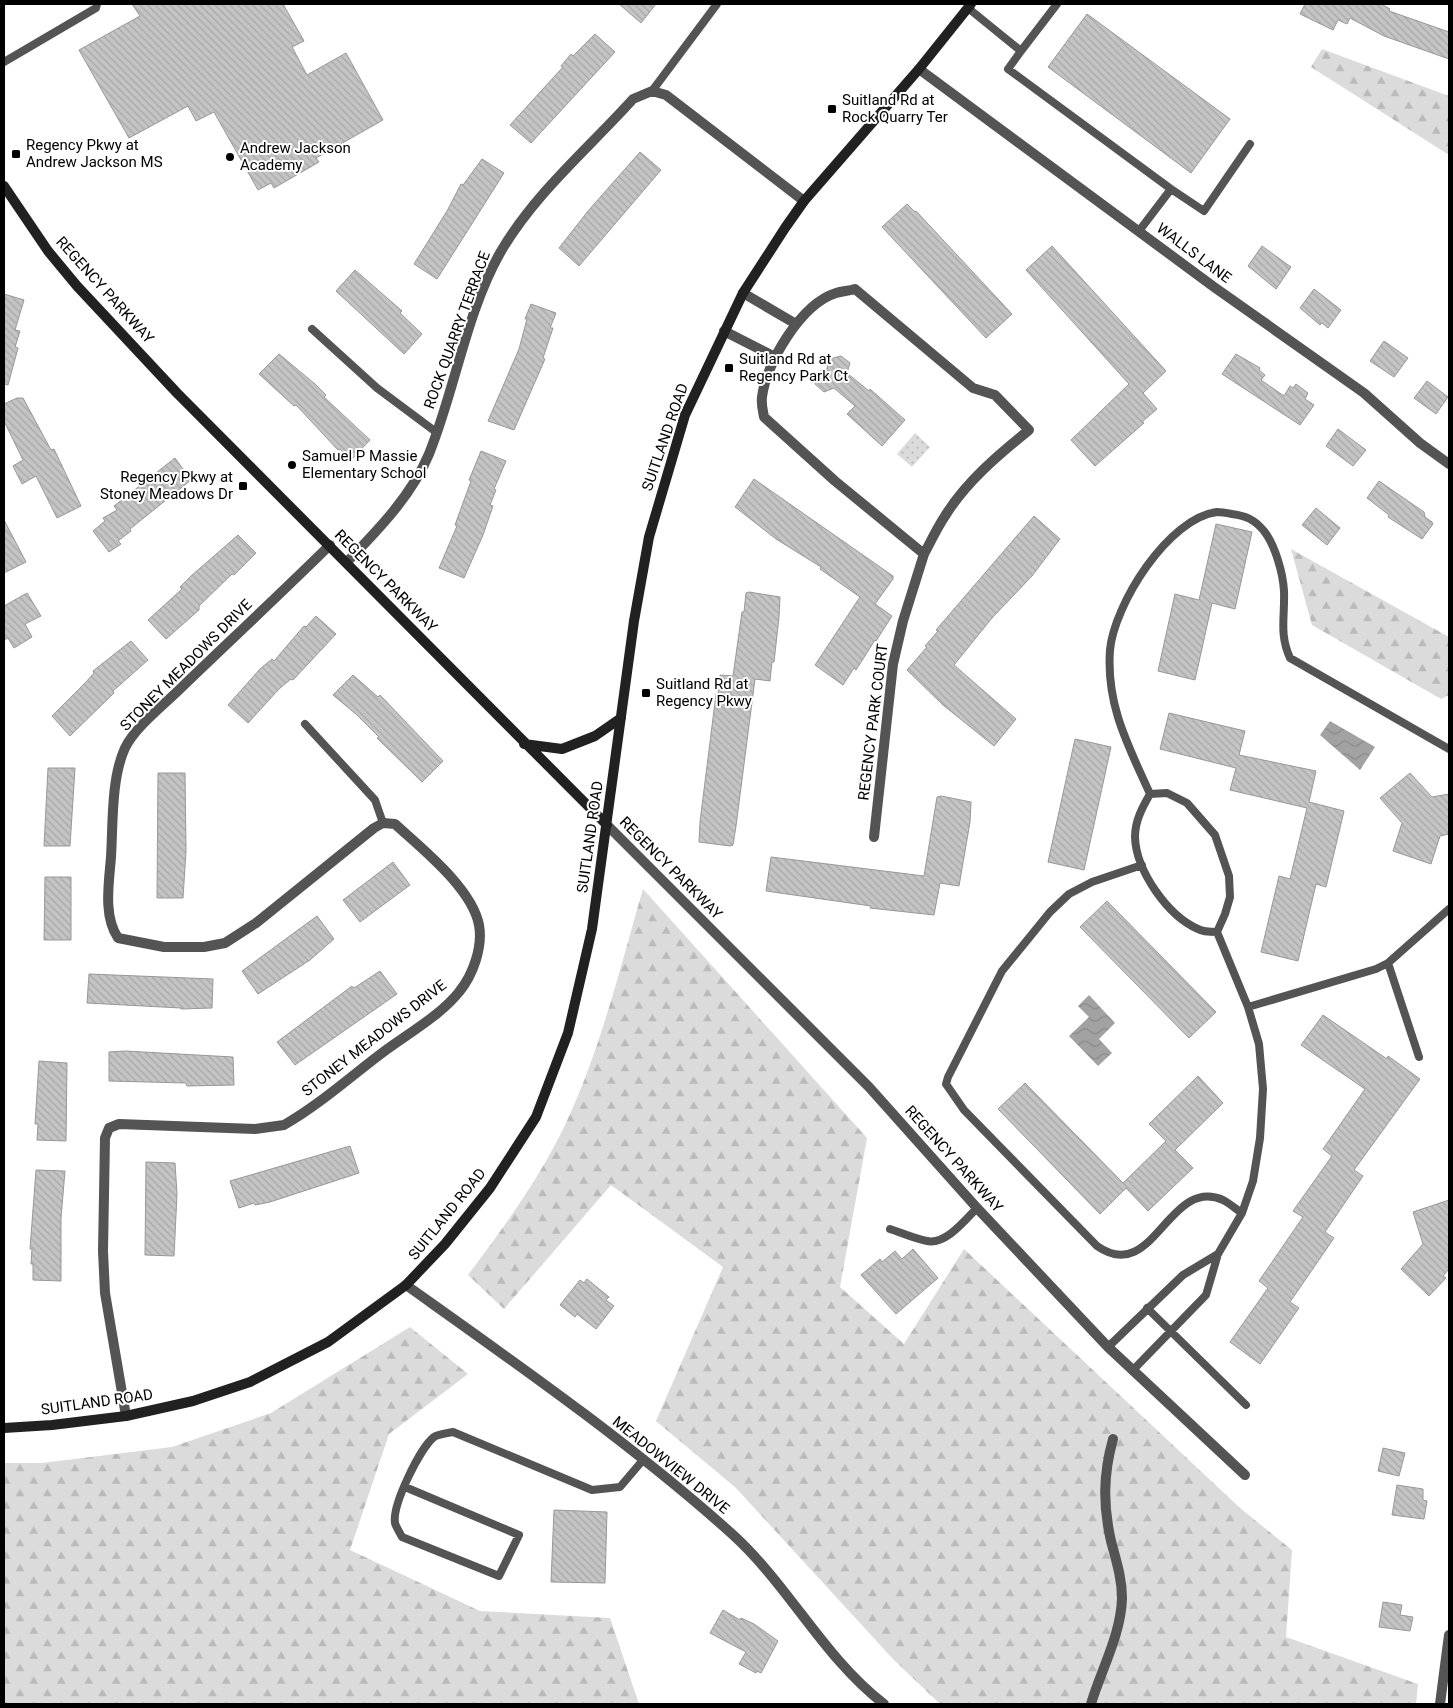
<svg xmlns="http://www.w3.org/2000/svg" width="1453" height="1708" viewBox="0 0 1453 1708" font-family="Roboto,sans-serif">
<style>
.grass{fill:url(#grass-dots)}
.forest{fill:url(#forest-firs)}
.water{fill:url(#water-waves)}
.building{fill:url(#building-back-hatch);stroke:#989898}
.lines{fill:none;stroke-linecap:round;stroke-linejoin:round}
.lane{stroke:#545454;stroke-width:8}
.street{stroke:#545454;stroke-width:10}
.secondary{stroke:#212121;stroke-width:10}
.poi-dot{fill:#000;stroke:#fff;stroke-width:2}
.labels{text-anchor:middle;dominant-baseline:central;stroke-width:4;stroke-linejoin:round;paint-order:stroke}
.poi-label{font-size:15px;fill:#000;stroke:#fff;text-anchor:start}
.street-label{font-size:15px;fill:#000;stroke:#fff}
</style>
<defs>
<pattern id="grass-dots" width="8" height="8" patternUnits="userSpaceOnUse" patternTransform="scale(1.25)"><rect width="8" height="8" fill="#dbdbdb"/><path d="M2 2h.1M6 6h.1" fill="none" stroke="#bababa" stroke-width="1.8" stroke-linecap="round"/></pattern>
<pattern id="forest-firs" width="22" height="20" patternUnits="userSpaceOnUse" patternTransform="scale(1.25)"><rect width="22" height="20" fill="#dbdbdb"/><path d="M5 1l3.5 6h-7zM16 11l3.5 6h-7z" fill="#bababa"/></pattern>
<pattern id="water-waves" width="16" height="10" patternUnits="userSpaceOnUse" patternTransform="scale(1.25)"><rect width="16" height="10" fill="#a2a2a2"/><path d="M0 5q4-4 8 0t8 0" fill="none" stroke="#8a8a8a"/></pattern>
<pattern id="building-back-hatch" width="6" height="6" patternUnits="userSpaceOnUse" patternTransform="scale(1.25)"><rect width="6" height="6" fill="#c4c4c4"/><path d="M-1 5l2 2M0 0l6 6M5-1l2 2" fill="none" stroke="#a7a7a7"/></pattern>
</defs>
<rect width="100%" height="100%" fill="#fff"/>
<path class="grass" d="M915,433L930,447L912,467L897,454Z"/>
<path class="forest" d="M1322,49L1449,96V155L1311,67Z
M1291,549L1449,637V695L1441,699L1312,625Z
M643,889L867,1138L840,1287L904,1344L964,1249L1240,1508L1292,1550L1286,1637L1418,1684L1416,1704H940L893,1659L736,1488L656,1421L723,1267L611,1185L504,1309L468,1275C504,1227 540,1178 566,1123C601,1048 620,968 643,889Z
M410,1327L468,1374L389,1434L350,1550L480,1611L610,1618L639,1704H4V1463H42L172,1447L271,1413Z"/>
<path class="water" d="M1330,721L1375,747L1360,770L1320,735Z
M1089,995L1115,1023L1099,1039L1112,1053L1098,1066L1069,1036L1089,1017L1078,1006Z"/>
<path class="building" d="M132,4H283L304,41L292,47L307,75L346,53L383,120L316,158L319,162L274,188L271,183L258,190L214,112L196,121L188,106L129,138L79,50L140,16Z
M619,4H656L641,23Z
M1305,4H1381L1390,9L1389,11L1449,32V59L1384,36L1350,18L1347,24L1338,20L1333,30L1300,14Z
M1087,14L1230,119L1191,173L1048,67Z
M595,34L615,52L531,143L510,125L563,67L561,66L571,54L573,56Z
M640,152L661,170L579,266L559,248L588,211Z
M482,159L504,173L437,279L414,264L447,211L461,184L463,185Z
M907,204L915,212L916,211L1012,314L986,338L882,227Z
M1052,246L1166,371L1143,393L1157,409L1142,422L1144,423L1095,466L1071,440L1129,384L1026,270Z
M1262,246L1291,267L1276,289L1248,266Z
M355,270L402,311L400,313L422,334L404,354L336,291Z
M1314,289L1341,310L1328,328L1322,323L1320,325L1300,308Z
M4,294L24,300L15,330L20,331L15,347L18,348L8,385L4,384Z
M531,304L556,313L550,328H553L543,358L545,359L514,430L488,421L519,349L527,319H525Z
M1384,341L1408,358L1394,377L1370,361Z
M279,354L315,384L326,395L324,397L370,440L351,460L340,449L338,450L296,405L294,406L259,374Z
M1236,354L1260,368L1259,370L1265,375L1261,380L1284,396L1290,386L1293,388L1296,384L1308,393L1305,399L1314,405L1300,425L1222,374Z
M841,356L850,363L847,373L869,391L870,389L905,420L882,446L847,414L855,406L834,388L824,392L815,384L818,372L827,369L829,359Z
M1427,381L1448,397L1436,414L1414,398Z
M17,398H23L51,450L54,449L81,506L57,518L36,476L22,484L13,466L23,460L4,421V404Z
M1338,429L1366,450L1353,466L1326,446Z
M481,451L506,461L494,489L496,490L490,505L493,506L483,535L464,578L439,568L457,526L455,525L471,481L469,480Z
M175,458L191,480L130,529L131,531L118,541L121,544L109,552L93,531L105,521L103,518L117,510L114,506Z
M754,479L893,576V579L875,604L892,616L876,641L875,640L856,670L854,668L843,685L815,665L860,597L820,569L821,567L776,539L735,507Z
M1379,481L1424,512L1425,517L1432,522L1433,524L1422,539L1388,517L1389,515L1367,498Z
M1316,508L1340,528L1327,545L1302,525Z
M1034,516L1060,539L1032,576L992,618L954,665L1016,719L994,746L943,705L907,670L927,647L925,646L938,631L936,630Z
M4,520L26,562L4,573Z
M1216,524L1252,532L1235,609L1212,603L1195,680L1158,671L1175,594L1199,600Z
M238,535L256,553L234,575L232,574L199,606V610L166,639L148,620L182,589L180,587L191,576Z
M749,592L780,597L779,617L774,662H772L770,681L755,679L736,826L733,845L730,846L699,842L700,822L716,694H718L720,675L733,676L742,612H744L746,593Z
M27,593L41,616L25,624L32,637L14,648L8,638L4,640V606Z
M316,616L336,634L293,680L291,679L279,689L248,723L228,705L260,669L272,659L274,661L304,626L306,627Z
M131,641L148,660L113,691L114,693L70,736L52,716L85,683L94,673L93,671Z
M353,675L378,697L380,695L443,761L422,782L377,738L379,737L357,715L333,695Z
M1169,713L1245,731L1239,755L1316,771L1309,802L1344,811L1326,887L1316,884L1298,961L1261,952L1279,876L1290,879L1307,808L1230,790L1236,768L1160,749Z
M1075,739L1111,747L1084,870L1048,862Z
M48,768H75L70,846H44Z
M158,773H185L186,851L183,898H157Z
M1410,773L1432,797L1449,794V834L1440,836L1431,864L1393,851L1402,823L1380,798Z
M941,796L971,802L970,822L959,886L940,883L934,915L870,908L871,906L766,891L771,857L924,876L937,797Z
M393,862L410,885L360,922L343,900Z
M45,877H71V940H44Z
M1107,901L1216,1012L1189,1038L1080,927Z
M317,916L334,939L310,960L258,994L242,971Z
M380,971L397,994L295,1065L277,1042L352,986L354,988Z
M89,974L213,979L212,1008L181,1009V1008L87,1003Z
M1323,1015L1387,1059L1388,1056L1420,1079L1354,1170L1363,1176L1325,1232L1334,1238L1290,1302L1299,1308L1260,1364L1230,1342L1268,1288L1259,1281L1303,1217L1293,1211L1332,1156L1323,1149L1365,1089L1301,1045Z
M125,1051L233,1057L234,1085L187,1086L186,1083L109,1081V1052Z
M39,1061L67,1063L66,1141L37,1140L38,1124H35Z
M1198,1076L1223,1103L1175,1150L1193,1168L1148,1211L1126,1188L1100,1214L998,1109L1025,1083L1123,1183L1166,1141L1149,1124Z
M350,1146L359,1173L270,1202L255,1205L254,1203L239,1208L230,1181Z
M146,1162L175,1163L177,1194L174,1256L145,1255Z
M36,1170L65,1171L61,1218V1281L33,1280V1264H31L32,1249H30Z
M1449,1200V1269L1443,1276L1446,1278L1429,1296L1401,1269L1423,1244L1413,1212Z
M913,1249L938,1278L896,1314L861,1275L880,1259L882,1262L895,1251L902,1259Z
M587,1279L609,1297L606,1300L614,1306L596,1329L577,1314L575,1317L560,1305L580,1280L584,1283Z
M1383,1448L1405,1453L1399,1476L1378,1471Z
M1397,1485L1423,1489V1500L1427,1501L1424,1519L1392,1515Z
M554,1510L607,1512L605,1583L551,1582Z
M1383,1602L1402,1605L1400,1615L1413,1617L1410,1631L1379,1627Z
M723,1610L740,1620L741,1618L754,1624L778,1641L761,1673L757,1671L756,1673L739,1664L746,1652L710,1633Z"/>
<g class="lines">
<path class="lane" d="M968,8L1021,51L1008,69L1171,189L1139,231
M1021,51L1057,4
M4,62L96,8L97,4
M652,91L717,4
M1171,189L1204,211L1250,144
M312,329L377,388L436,432
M305,724L375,800L383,823
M1150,794L1167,793L1187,803L1215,835L1229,876L1230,897L1225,914L1217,932
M1142,865L1092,882L1069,894L1050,912L1002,971L948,1077L946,1084L964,1110L1097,1246C1154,1286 1168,1176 1223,1200C1229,1203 1236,1209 1242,1213
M1388,963L1419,1057
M1248,1007L1376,969L1388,963L1449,909
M890,1229C902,1233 915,1239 927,1241C946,1245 966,1219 977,1208
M1147,1308L1246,1405
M1108,1347L1183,1275L1218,1254
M1133,1370L1206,1295L1218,1254L1242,1213L1253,1181L1260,1138L1263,1089L1259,1044L1248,1007L1217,932C1211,932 1203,932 1198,929C1168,916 1136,871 1135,837C1135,821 1142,808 1150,794C1128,745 1106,705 1110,650C1114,605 1168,518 1217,512C1221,512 1227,513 1232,514C1246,516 1254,519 1264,531C1275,545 1283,573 1284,591C1285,617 1279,634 1290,658L1449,749
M405,1487L519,1535L499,1576L402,1537C400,1533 396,1527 395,1523C392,1505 420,1448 434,1437C438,1434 447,1433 453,1432L592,1490L620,1487L643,1460"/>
<path class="street" d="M919,69L1214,287L1364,393L1420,443L1449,464
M743,293L796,324
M724,331L777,358
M347,562C378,530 412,495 429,454C455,390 466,313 500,253C534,194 588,149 633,99L652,91L666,95L804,201
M607,825L869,1087L977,1208L1108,1347L1245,1475
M874,837L893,664L903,621L924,554L835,481L764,417C763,411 761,404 762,397C766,363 801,304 836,293C842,291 849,291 855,289L973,388L995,395L1029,430C998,455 966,482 945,516C937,528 931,541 924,554
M406,1285C517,1364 629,1442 731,1533C788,1584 823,1657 884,1704
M126,1416L105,1293L103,1251L105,1138L109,1128L119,1124L255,1129L284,1125C319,1105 350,1077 382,1053C406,1035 441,1015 459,992C473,975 483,947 479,925C472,888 421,848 395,824L383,823L374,828L256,923L225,943L204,947H164L118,938C103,916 109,883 111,857C113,825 111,778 125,748C135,727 165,704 182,687C231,640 281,593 330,545
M1091,1704C1101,1670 1121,1635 1122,1598C1122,1578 1116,1560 1111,1541C1103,1506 1103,1475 1113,1439
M1440,1704L1449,1635"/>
<path class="secondary" d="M4,186L48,251L77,286L177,393L607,825
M524,744L562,749L595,736L621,718
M4,1428L52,1425L126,1416L193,1401L250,1382L328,1342L406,1285L445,1244L490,1188L536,1117L568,1033L592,929L634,621L649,537L685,415L743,293L785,228L804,201L919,69L971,4"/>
</g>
<g class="poi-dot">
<rect x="827" y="104" width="10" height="10" rx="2.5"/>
<rect x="11" y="149" width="10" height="10" rx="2.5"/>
<circle cx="230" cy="157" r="5"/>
<rect x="724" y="363" width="10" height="10" rx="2.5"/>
<circle cx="292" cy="465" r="5"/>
<rect x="238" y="481" width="10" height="10" rx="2.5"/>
<rect x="641" y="688" width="10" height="10" rx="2.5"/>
</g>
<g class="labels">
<g class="poi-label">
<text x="842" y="100">Suitland Rd at<tspan x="842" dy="17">Rock Quarry Ter</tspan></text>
<text x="26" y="145">Regency Pkwy at<tspan x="26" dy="17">Andrew Jackson MS</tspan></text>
<text x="240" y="148">Andrew Jackson<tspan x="240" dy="17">Academy</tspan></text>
<text x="739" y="359">Suitland Rd at<tspan x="739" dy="17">Regency Park Ct</tspan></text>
<text x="302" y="456">Samuel P Massie<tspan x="302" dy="17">Elementary School</tspan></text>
<text x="233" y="477" text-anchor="end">Regency Pkwy at<tspan x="233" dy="17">Stoney Meadows Dr</tspan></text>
<text x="656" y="684">Suitland Rd at<tspan x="656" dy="17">Regency Pkwy</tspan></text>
</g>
<g class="street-label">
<text transform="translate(1194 253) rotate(37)">WALLS LANE</text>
<text transform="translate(105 290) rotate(48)">REGENCY PARKWAY</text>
<text transform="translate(457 330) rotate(-70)">ROCK QUARRY TERRACE</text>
<text transform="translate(665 437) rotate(-71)">SUITLAND ROAD</text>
<text transform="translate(386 581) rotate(45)">REGENCY PARKWAY</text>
<text transform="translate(186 665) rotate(-45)">STONEY MEADOWS DRIVE</text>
<text transform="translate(873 722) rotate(-83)">REGENCY PARK COURT</text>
<text transform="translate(590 837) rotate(-82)">SUITLAND ROAD</text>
<text transform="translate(671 868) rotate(45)">REGENCY PARKWAY</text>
<text transform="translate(374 1038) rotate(-38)">STONEY MEADOWS DRIVE</text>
<text transform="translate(954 1159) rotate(48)">REGENCY PARKWAY</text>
<text transform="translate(447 1214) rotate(-51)">SUITLAND ROAD</text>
<text transform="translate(97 1402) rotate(-8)">SUITLAND ROAD</text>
<text transform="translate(671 1465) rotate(39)">MEADOWVIEW DRIVE</text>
</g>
</g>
<rect width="1453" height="1708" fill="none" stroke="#000000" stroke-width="10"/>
</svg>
